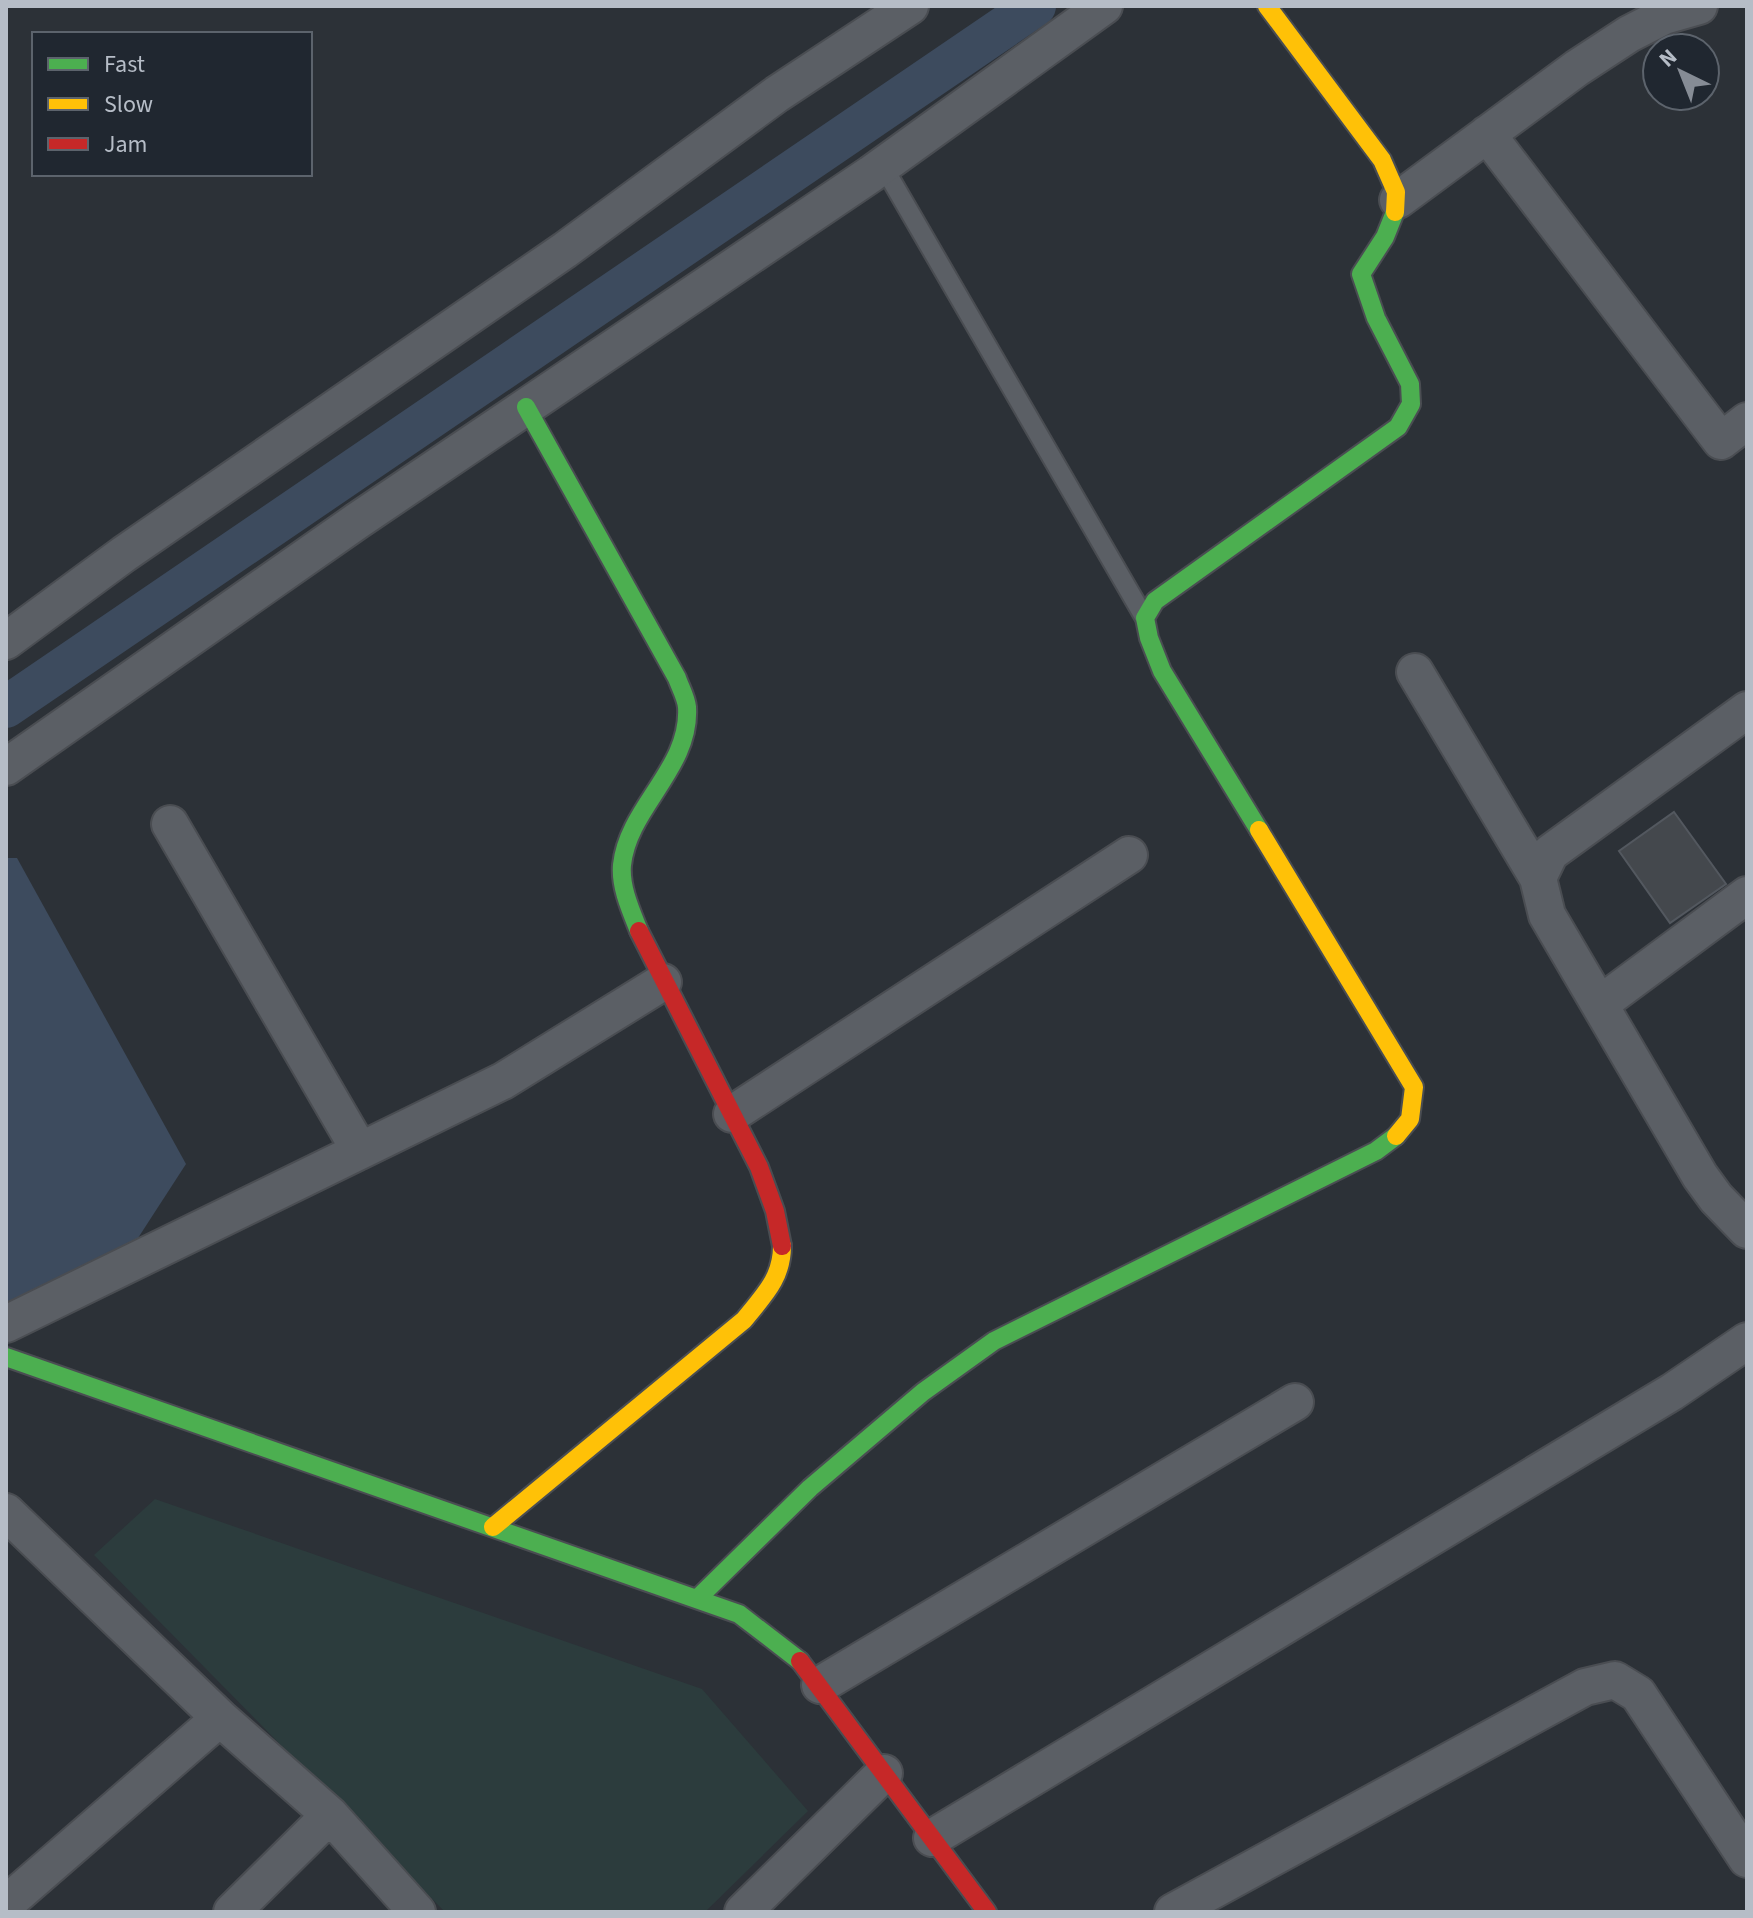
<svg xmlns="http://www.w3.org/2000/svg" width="1753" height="1918" viewBox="0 0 1753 1918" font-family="'Source Sans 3',sans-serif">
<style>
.green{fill:#2c3c3d}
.water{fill:#3d4b5e}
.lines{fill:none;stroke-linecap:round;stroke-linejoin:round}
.canal{stroke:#3d4b5e;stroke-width:42}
.building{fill:#44484d;stroke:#53585f;stroke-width:2}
.lane-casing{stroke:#4a4d52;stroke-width:22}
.street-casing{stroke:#4a4d52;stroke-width:40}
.fast-casing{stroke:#4a4d52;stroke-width:22}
.slow-casing{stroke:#4a4d52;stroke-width:22}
.jam-casing{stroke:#4a4d52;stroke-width:22}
.lane{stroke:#5b5f65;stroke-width:18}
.street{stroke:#5b5f65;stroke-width:36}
.fast{stroke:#4caf50;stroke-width:18}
.slow{stroke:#ffc107;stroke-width:18}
.jam{stroke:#c62828;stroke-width:18}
</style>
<rect width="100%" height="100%" fill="#2c3137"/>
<path class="green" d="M155,1499L702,1689L808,1811L705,1912H445L94,1555Z"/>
<path class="water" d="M6,858H17L186,1164L138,1238L6,1305Z"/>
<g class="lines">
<path class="canal" d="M6,707L1035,6"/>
</g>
<path class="building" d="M1674,812L1726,884L1670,923L1619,851Z"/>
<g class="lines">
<g class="lane-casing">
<path id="lane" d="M883,166L1143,615"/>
</g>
<g class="street-casing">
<path id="street" d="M1487,134L1721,441L1747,421
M1398,200L1577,68L1629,34L1664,16L1699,6
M6,641L124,554L565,250L777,94L910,6
M1415,672L1538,878
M1747,710L1550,853L1538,878L1547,915L1700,1176L1716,1198L1747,1230
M6,767L357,521L871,174L1104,6
M170,824L360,1151
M1600,1004L1747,895
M732,1114L1129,855
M6,1324L503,1081L663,982
M6,1512L220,1718L6,1904
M820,1685L1295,1402
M220,1718L330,1815L417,1912
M932,1838L1672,1392L1747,1341
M232,1912L330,1815
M743,1912L884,1773
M1173,1912L1585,1687L1615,1680L1638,1694L1747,1859"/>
</g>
<g class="fast-casing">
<path id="fast" d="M526,407L677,678C680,687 686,697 687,707C691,768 628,807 622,865C620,887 631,911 639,931
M1259,830L1162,671L1149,638L1145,618L1155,601L1398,427L1411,404L1410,384L1376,318L1361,274L1385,237L1395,212
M6,1357L739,1614L800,1661
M697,1599L810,1488L923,1392L994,1341L1376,1151L1396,1136"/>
</g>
<g class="slow-casing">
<path id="slow" d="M1267,6L1382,160L1396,192L1395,212
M1259,830L1414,1087L1410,1119L1396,1136
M493,1527L744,1320C763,1296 782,1279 782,1246"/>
</g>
<g class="jam-casing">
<path id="jam" d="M639,931L759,1167L775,1211L782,1246
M800,1661L987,1912"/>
</g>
<use href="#lane" class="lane"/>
<use href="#street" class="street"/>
<use href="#fast" class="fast"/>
<use href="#slow" class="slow"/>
<use href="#jam" class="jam"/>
</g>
<rect width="1753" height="1918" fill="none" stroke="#b6bdc7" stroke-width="16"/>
<rect x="32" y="32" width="280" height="144" fill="#202730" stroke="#5c636c" stroke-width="2"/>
<rect x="48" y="58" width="40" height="12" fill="#4caf50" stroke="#5c636c" stroke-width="2"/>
<text x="104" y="72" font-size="24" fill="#b6bdc7">Fast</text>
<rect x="48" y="98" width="40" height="12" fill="#ffc107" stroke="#5c636c" stroke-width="2"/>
<text x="104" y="112" font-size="24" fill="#b6bdc7">Slow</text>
<rect x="48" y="138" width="40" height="12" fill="#c62828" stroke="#5c636c" stroke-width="2"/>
<text x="104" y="152" font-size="24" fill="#b6bdc7">Jam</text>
<g transform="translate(1681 72) rotate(317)"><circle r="38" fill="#202730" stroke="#5c636c" stroke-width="2"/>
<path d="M0-6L14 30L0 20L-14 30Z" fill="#868c95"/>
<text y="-12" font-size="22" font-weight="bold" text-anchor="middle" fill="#b6bdc7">N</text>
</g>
</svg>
